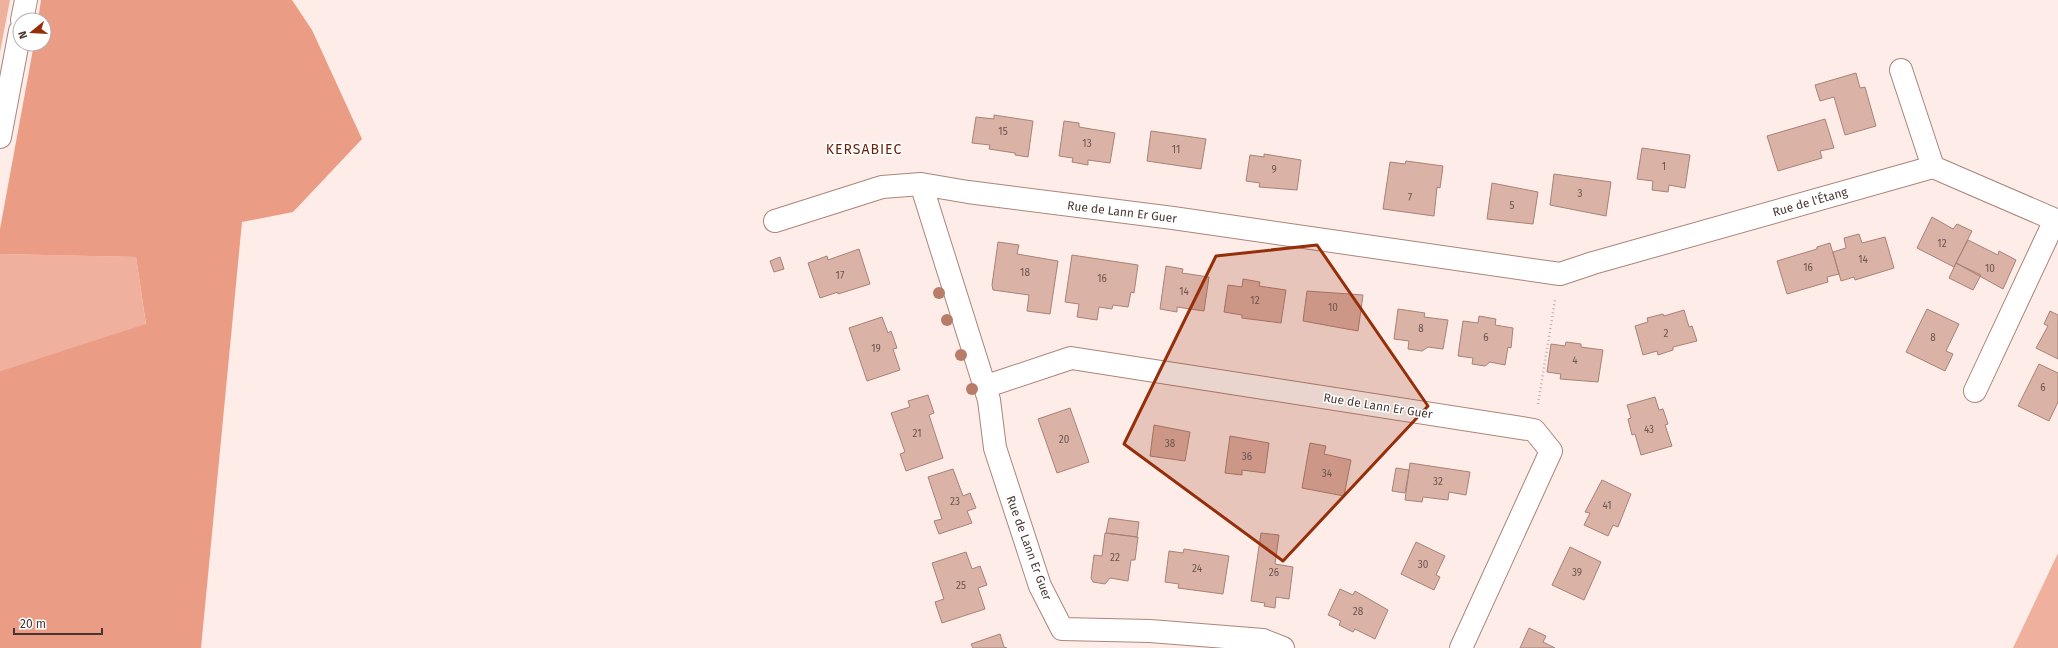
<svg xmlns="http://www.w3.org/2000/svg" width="2058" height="648" viewBox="0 0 2058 648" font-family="'Fira Sans',sans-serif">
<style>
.green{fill:#efb09d}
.forest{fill:#eb9c84}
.building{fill:#dab2a6;stroke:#a88277}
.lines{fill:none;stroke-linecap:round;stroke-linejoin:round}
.minor-casing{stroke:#ab857a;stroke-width:24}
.path{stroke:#bfaea9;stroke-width:2.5;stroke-dasharray:1 3;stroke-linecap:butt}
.minor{stroke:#fff;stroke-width:22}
.tree{fill:#b77d68}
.marked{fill:#952f09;fill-opacity:0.2;stroke:#952f09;stroke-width:3;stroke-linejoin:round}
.labels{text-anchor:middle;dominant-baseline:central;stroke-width:3;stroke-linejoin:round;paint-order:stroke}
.number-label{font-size:10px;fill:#6c554e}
.street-label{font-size:12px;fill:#473631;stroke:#fff}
.quarter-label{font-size:14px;letter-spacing:1px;fill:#66240f;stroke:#fff}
</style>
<rect width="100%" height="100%" fill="#fdece7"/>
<path class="green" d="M0,0H10L0,52Z
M0,254L136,257L146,325L0,371Z
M2058,553V648H2013Z"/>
<path class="forest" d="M41,0H292L312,30L362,139L293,212L242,222L201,648H0V371L146,324L136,257L0,254V229L34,44H44V20H38Z"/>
<path class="building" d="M1856,73L1860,88L1865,87L1876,126L1845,135L1834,97L1820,101L1815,85Z
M994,115L1033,121L1028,157L1015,155V153L989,149L990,145L972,143L976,117L994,119Z
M1825,119L1834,148L1820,151L1822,158L1778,171L1767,136Z
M1064,121L1079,123V127L1115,133L1110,163L1088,160V165L1072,162L1073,158L1059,156Z
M1151,131L1206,139L1201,169L1147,161Z
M1642,148L1690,155L1685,188L1669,185L1668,192L1652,190L1653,181L1637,179Z
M1264,154L1301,160L1297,190L1259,187L1260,183L1246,181L1250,155L1264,157Z
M1406,161L1443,166L1440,188L1437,187L1434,216L1383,209L1390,162L1405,164Z
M1554,174L1611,182L1606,216L1550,205Z
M1492,183L1538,192L1533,224L1487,219Z
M1932,217L1953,229L1957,224L1972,231L1954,267L1917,248Z
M1859,234L1862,243L1885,237L1894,268L1855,280L1854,277L1841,281L1833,252L1846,248L1844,238Z
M1968,240L1998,255L1999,251L2016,260L2003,289L1956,263Z
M998,242L1019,245L1017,254L1058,261L1050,314L1027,311L1029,295L993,290L992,285Z
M1830,243L1839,274L1827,277L1828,282L1787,294L1777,261L1817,249V247Z
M859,249L870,284L838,294V292L820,298L808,263L827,256L828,260Z
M1072,255L1138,265L1134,293L1131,292L1128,307L1113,305L1112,309L1099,307L1097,320L1077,317L1079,304L1065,302Z
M780,257L784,269L774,272L770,261Z
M1956,263L1981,275L1973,290L1949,278Z
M1166,266L1183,269L1182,273L1209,277L1204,311L1177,307V312L1160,309Z
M1243,279L1260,282L1259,286L1286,290L1281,323L1242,318V315L1224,312L1228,285L1242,287Z
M1307,291L1363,295L1358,331L1303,321Z
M1398,309L1425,313L1424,317L1448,320L1443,349L1428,347L1422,351L1408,349L1409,341L1394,339Z
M1927,309L1959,324L1946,351L1953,354L1945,371L1906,352Z
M1684,310L1689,327L1692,326L1697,341L1673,347V350L1658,355L1657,351L1643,355L1635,326L1648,322L1647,318L1663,314L1664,316Z
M2050,311L2058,315V359L2036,348L2048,326L2044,324Z
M1479,316L1496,319L1495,325L1513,328L1511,348L1508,347L1505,365L1490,362L1485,366L1472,364L1473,358L1458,356L1463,321L1478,323Z
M882,317L888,333L891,331L897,348L893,349L900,370L867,381L849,328Z
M1566,342L1581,344V347L1603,350L1598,382L1560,379L1561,374L1547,372L1551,344L1565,346Z
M2039,364L2058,373V402L2049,421L2018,406Z
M928,395L934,413L929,415L943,458L906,471L900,454L905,452L891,413L910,407L908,401Z
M1655,397L1659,410L1663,409L1668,424L1665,425L1672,446L1641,455L1635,434L1632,435L1628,419L1631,418L1627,405Z
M1070,408L1089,462L1057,473L1038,419Z
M1154,425L1190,432L1185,461L1150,456Z
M1230,436L1269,443L1265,473L1242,470V475L1225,473Z
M1310,443L1326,446L1324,454L1351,460L1344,496L1302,488Z
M1410,463L1470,472L1466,495L1449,492L1448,500L1423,497L1422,502L1405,500Z
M1396,468L1409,470L1405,493L1392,491Z
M953,469L963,496L970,493L976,508L967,511L972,523L939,534L934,521L942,519L928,477Z
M1602,480L1631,494L1618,527L1613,525L1608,536L1584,525L1590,513L1585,512Z
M1109,518L1139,522L1137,537L1106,533Z
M1105,533L1138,537L1135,560H1131L1128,581L1110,578L1105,584L1093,582L1091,578L1094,555L1102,556Z
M1261,533L1279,535L1275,564L1293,567L1289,599L1276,597L1275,608L1264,606L1265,603L1251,601Z
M1416,542L1445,556L1436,575L1440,577L1434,590L1401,574Z
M1570,547L1601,562L1584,600L1552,585Z
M1184,549L1229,556L1223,594L1178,588L1179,584L1165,582L1169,551L1183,553Z
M966,552L972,569L980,566L987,585L978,588L985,609L942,623L935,602L944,599L932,563Z
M1340,589L1353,595L1355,591L1388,610L1375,639L1355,629L1353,632L1339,625L1341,621L1328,615Z
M1529,628L1546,636L1543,642L1555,648H1520Z
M1000,634L1004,647L1007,648H973L971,644Z"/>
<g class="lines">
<g class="minor-casing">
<path id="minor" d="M22,20L26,0
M1901,70L1933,167
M0,137L20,31
M921,184L989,400L995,448L1040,586L1062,629L1150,631L1263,640L1283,648
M775,221L882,187L921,184L968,192L1173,218L1560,274L1593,263L1933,167L2058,221
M984,387L1071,358L1534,430L1551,451L1461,648
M1975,391L2055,220"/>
</g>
<path class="path" d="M1538,404L1555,300"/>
<use href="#minor" class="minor"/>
</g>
<g class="tree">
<circle cx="939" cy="293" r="6"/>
<circle cx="947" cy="320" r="6"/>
<circle cx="961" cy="355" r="6"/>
<circle cx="972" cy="389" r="6"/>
</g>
<path class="marked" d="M1317,245L1428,406L1283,561L1124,444L1216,256Z"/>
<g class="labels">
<g class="number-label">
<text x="1003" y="132">15</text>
<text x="1087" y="144">13</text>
<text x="1176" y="150">11</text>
<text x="1664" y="167">1</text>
<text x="1274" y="170">9</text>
<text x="1580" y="194">3</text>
<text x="1410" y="198">7</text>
<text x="1512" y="206">5</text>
<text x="1942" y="244">12</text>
<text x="1863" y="260">14</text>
<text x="1808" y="268">16</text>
<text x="1990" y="269">10</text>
<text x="1025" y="273">18</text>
<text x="840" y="276">17</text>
<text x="1102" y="279">16</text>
<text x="1184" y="292">14</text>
<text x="1255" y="301">12</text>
<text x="1333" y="308">10</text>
<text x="1421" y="329">8</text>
<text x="1666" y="334">2</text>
<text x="1486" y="338">6</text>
<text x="1933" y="338">8</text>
<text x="876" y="349">19</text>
<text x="1575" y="361">4</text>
<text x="2043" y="388">6</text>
<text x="1649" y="430">43</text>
<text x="917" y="434">21</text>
<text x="1064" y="440">20</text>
<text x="1170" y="444">38</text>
<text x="1247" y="457">36</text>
<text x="1327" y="474">34</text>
<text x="1438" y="482">32</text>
<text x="955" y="502">23</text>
<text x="1607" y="506">41</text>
<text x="1115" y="558">22</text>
<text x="1423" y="565">30</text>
<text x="1197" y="569">24</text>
<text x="1274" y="573">26</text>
<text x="1577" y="573">39</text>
<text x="961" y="586">25</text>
<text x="1358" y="612">28</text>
</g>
<g class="street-label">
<text transform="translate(1810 202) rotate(-16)">Rue de l'Étang</text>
<text transform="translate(1122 212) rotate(7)">Rue de Lann Er Guer</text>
<text transform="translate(1378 406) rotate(9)">Rue de Lann Er Guer</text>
<text transform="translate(1029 548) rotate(70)">Rue de Lann Er Guer</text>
</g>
<g class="quarter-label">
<text x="864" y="149">KERSABIEC</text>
</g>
</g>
<g transform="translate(32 32) rotate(252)"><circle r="19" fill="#ffffff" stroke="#b5afad"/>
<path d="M0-3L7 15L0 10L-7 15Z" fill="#952f09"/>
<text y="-6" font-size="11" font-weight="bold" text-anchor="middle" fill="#473631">N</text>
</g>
<path d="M14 628v6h88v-6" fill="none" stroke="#473631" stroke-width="2"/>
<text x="20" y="628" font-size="12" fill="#473631" stroke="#ffffff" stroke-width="3" paint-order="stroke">20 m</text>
</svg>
